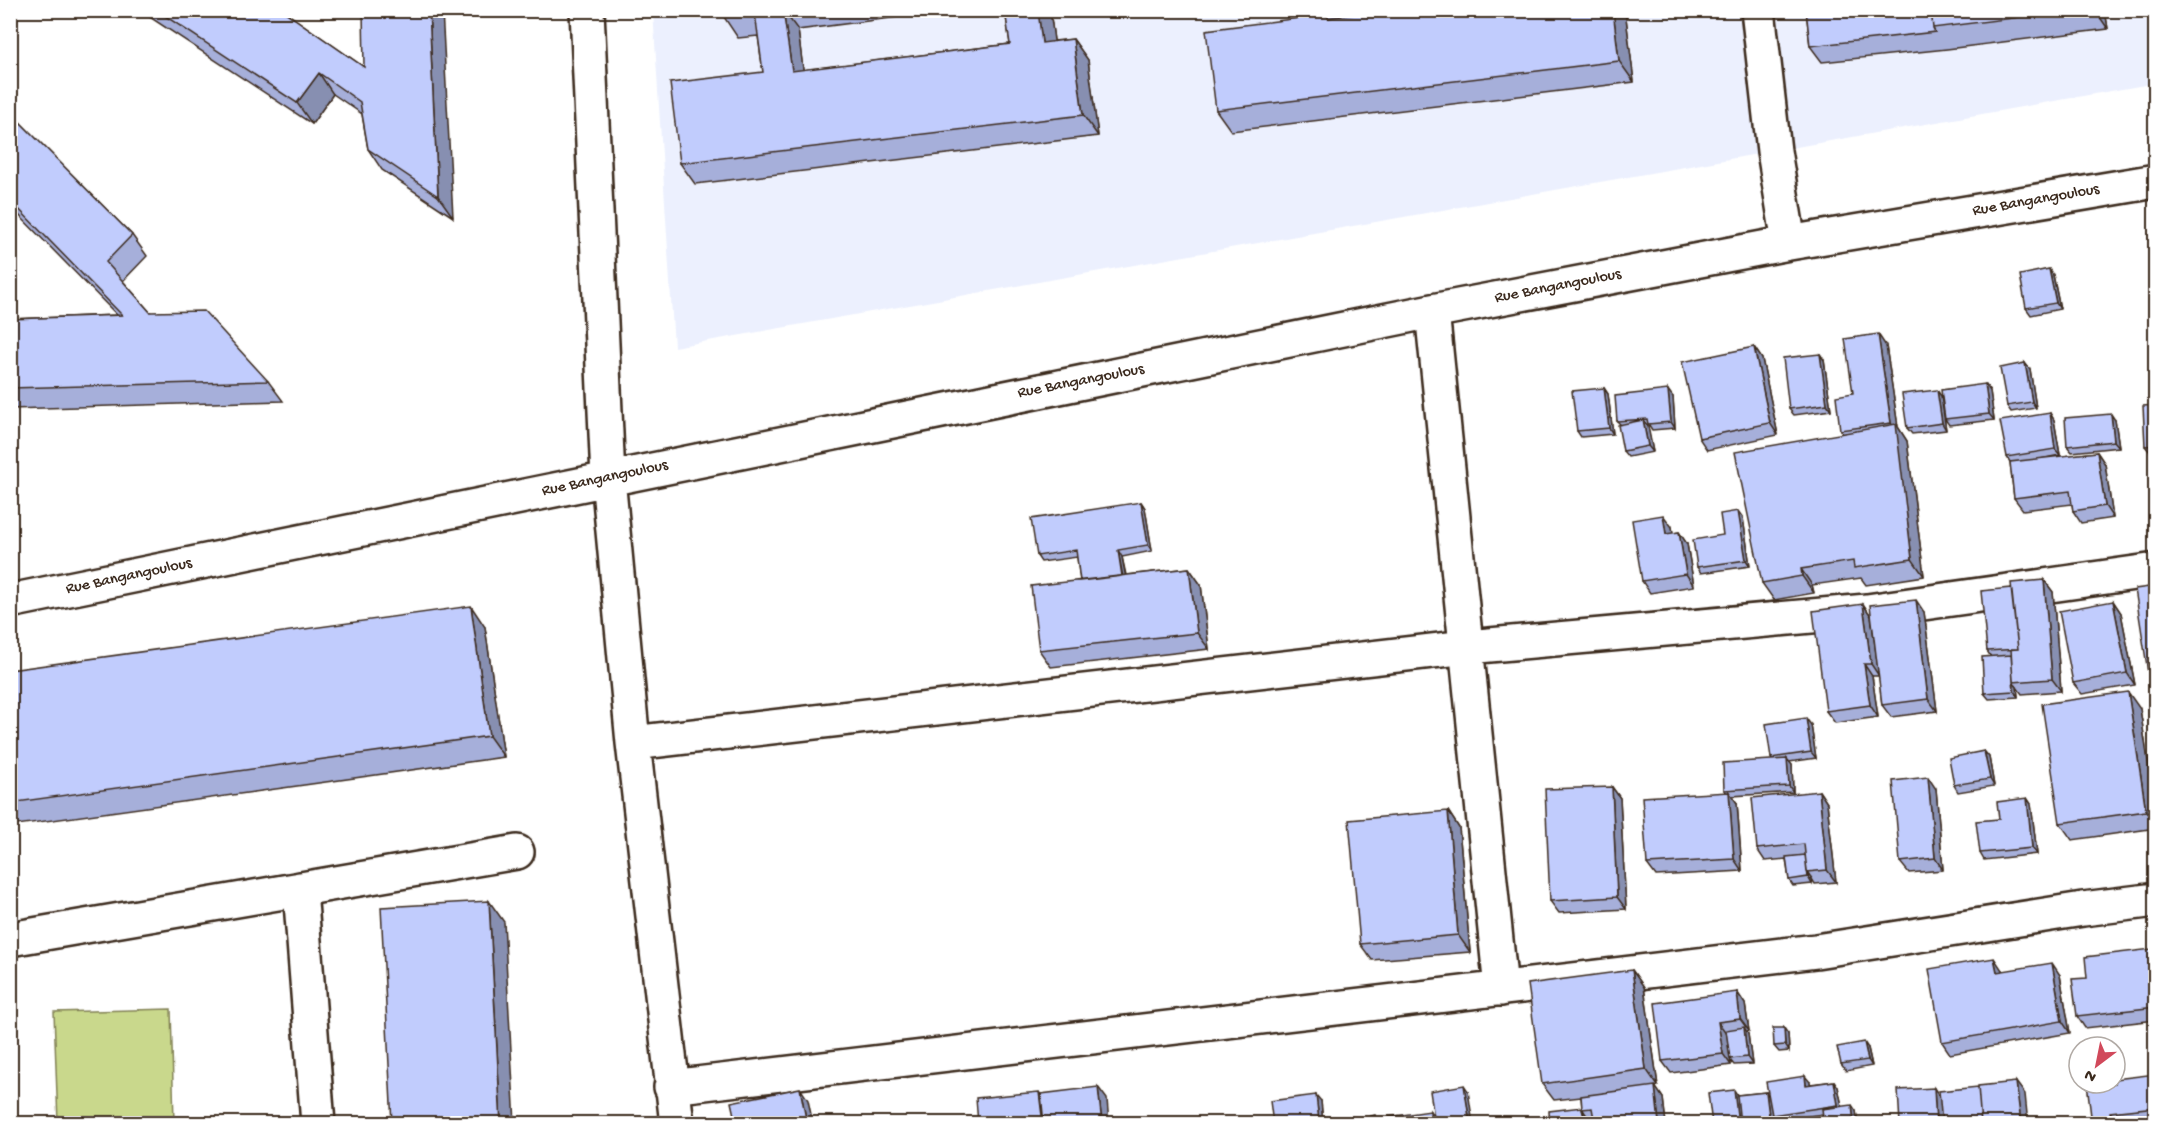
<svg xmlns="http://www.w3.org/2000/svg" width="2166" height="1134" viewBox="0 0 2166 1134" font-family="'Gochi Hand',sans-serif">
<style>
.built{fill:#ecf0fe}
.green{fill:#c9d88c;stroke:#828155;stroke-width:1.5}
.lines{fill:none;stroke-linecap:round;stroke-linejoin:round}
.minor-casing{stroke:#3b2a1e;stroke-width:38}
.minor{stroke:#fff;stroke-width:33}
.wall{fill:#a6afda;stroke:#3b2a1e;stroke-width:1.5}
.shaded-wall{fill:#878fb1;stroke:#3b2a1e;stroke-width:1.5}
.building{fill:#c1ccfd;stroke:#3b2a1e;stroke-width:1.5}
.labels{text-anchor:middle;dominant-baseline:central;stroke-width:4.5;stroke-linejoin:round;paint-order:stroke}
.street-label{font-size:16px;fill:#3b2a1e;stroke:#fff}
</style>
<rect width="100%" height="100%" fill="#fff"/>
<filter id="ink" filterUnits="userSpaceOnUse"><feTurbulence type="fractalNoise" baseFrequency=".0167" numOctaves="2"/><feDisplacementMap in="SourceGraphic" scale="12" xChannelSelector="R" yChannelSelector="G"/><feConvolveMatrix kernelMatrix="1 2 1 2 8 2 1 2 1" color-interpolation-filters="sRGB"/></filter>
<g filter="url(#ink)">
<path class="built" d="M2155,10L2156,83L674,347L653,11Z"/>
<path class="green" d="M171,1009L174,1123H58L54,1012Z"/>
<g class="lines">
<g class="minor-casing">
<path id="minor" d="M587,10L608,478L633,743L677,1124
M1758,10L1774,151L1789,243
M1432,311L1501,989
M10,601L1432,311L1789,243L2156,181
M633,743L1467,647L1867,611L2156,570
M300,889L318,1124
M10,939L517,852
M671,1087L1816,951L2083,909L2156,900"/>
</g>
<use href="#minor" class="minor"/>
</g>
<path class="wall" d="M139,10H282L364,67L453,217L382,170L368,149L362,114L333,94L312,124Z
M723,10H953L798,30L803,70L1010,44L1005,10H1050L1054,41L1073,39L1088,60L1098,136L695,184L680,163L763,72L758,36L738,38L724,17Z
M1339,10V16L1625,10L1634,82L1231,131L1216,110L1299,18Z
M1806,10H2105L2108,29L1947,49L1822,62L1810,46Z
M10,112L132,235L147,256L123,281L150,312L268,381L283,401L10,409V319L117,315L10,206Z
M2053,275L2060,309L2031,315L2026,308Z
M1886,346L1898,427L1907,441L1924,576L1866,585L1861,578L1812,585L1814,593L1774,600L1762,583L1842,433L1840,430L1853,393Z
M1754,347L1762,359L1778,435L1707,450L1699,438Z
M1820,354L1824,360L1831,410L1794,415L1789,409Z
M2030,369L2036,408L2011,412L2007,406Z
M1985,384L1990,391L1994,420L1949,425L1945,419Z
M1604,388L1608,394L1613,434L1581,437L1577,431Z
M1941,396L1946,430L1912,434L1907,428Z
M1673,397L1675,428L1652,430L1649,425H1647L1653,452L1628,457L1623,451L1620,424L1617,421Z
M2156,405V451L2150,452L2145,446Z
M2050,413L2054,420L2060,455L2040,459L2097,452L2105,464L2113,518L2081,523L2073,511L2072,504L2023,510L2014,498L2010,462L2007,457Z
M2115,420L2119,447L2072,452L2067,446Z
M1141,502L1145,508L1152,551L1122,557L1126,575L1189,568L1201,585L1209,649L1051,667L1039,650L1080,581L1077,557L1041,562L1037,556Z
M1743,518L1750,566L1701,573L1697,567L1723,535Z
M1672,527L1673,533L1679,532L1687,544L1694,586L1650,593L1642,581Z
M2044,580L2053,592L2061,691L2022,694L2017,687L2018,697L1989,699L1984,693L1991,657L1987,651L2011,588Z
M2156,586V698L2151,692Z
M2113,601L2121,613L2135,685L2082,694L2073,683Z
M1863,604L1871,616L1924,612L1937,711L1891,717L1882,705L1879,676H1872L1878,717L1835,723L1826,711Z
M485,627L504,757L10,826V670Z
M2140,709L2156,813V828L2072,840L2060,823Z
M1811,725L1816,758L1789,762L1792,765L1793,792L1732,796L1737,803L1742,871L1656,876L1647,864L1726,792L1724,790L1772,760L1771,758Z
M1984,751L1989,757L1994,786L1958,792L1954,785Z
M1612,787L1620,798L1626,909L1559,913L1550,901Z
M1936,789L1943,870L1909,873L1900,862Z
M1819,791L1827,803L1836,882L1815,884L1812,879V884L1793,886L1789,880L1786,859L1765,861L1757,849Z
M2027,798L2031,804L2037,854L1984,860L1980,853Z
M1448,811L1459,828L1470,952L1372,960L1360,944Z
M2156,953V1020L2085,1028L2077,1016L2087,978Z
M1632,970L1644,987L1658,1086L1655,1087L1663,1098L1666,1124H1595L1594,1120L1591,1121L1588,1117L1589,1124L1582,1107L1581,1097L1554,1100L1542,1084Z
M2002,970L2003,971L2060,975L2070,1033L1950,1054L1942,1042Z
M1737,992L1745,1004L1749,1031L1747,1032L1748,1034L1752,1064L1734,1065L1730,1060L1731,1065L1671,1073L1662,1061Z
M1788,1034L1789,1051L1779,1052L1774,1046Z
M1868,1048L1872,1066L1846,1071L1841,1064Z
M2156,1074V1120L2120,1124H2092Z
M1834,1081L1838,1087L1842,1107L1856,1111L1858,1124H1824L1822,1114L1776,1121L1773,1116L1774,1124H1712L1738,1095L1766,1092L1769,1096L1810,1082V1084Z
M1321,1101L1323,1124H1273Z"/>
<path class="shaded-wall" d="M429,10H442L453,217L438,196Z
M783,10L798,30L806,92L792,71Z
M1038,10H1050L1057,63L1042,43Z
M1327,10H1339L1342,39L1328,18Z
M1613,10H1625L1634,82L1619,61Z
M2095,10H2105L2108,29Z
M1073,39L1088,60L1098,136L1083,115Z
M319,73L333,94L312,124L297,103Z
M2049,269L2053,275L2060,309L2056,303Z
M1878,334L1886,346L1898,427L1907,441L1924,576L1912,559L1896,431L1891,423Z
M1754,347L1762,359L1778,435L1770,423Z
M1820,354L1824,360L1831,410L1827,404Z
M2025,363L2030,369L2036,408L2032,402Z
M1985,384L1990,391L1994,420L1989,414Z
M1604,388L1608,394L1613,434L1609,428Z
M1668,390L1673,397L1675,428L1671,422Z
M1937,390L1941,396L1946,430L1942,423Z
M2050,413L2054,420L2060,455L2055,449Z
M2111,414L2115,420L2119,447L2114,441Z
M1643,420L1648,426L1653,452L1648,446Z
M2097,452L2105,464L2113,518L2105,506Z
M1141,502L1145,508L1152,551L1148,545Z
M1738,511L1743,518L1750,566L1746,560Z
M1663,515L1672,527L1675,546L1666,534Z
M1679,532L1687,544L1694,586L1686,574Z
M1118,550L1122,557L1128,589L1124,583Z
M1189,568L1201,585L1209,649L1197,633Z
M1801,569L1812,585L1814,593L1802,576Z
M2044,580L2053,592L2061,691L2052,679Z
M1916,600L1924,612L1937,711L1928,699Z
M2113,601L2121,613L2135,685L2127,673Z
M1863,604L1871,616L1879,676L1871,664Z
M471,606L485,627L504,757L489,736Z
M2011,655L2013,682L2017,687L2018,697L2014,691Z
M1864,664L1872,676L1878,717L1870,705Z
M2128,692L2140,709L2156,813V825L2146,811Z
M1806,718L1811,725L1816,758L1811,752Z
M1984,751L1989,757L1994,786L1990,779Z
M1787,759L1792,765L1793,792L1789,786Z
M1928,777L1936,789L1943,870L1935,858Z
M1612,787L1620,798L1626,909L1617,897Z
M1819,791L1827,803L1836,882L1827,870Z
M1729,792L1737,803L1742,871L1734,859Z
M2027,798L2031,804L2037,854L2032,848Z
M1448,811L1459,828L1470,952L1458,935Z
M1808,873L1812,879V884L1808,877Z
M489,901L504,922L515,1124H501Z
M2152,949L2156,953V976Z
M1994,958L2002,970L2006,984L1997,972Z
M2052,963L2060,975L2070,1033L2062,1021Z
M1632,970L1644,987L1658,1086L1646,1069Z
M1737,992L1745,1004L1749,1031L1740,1019Z
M1718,1022L1727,1034L1731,1065L1723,1054Z
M1744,1027L1748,1034L1752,1064L1747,1057Z
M1784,1028L1788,1034L1789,1051L1785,1045Z
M1864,1042L1868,1048L1872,1066L1868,1060Z
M1805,1076L1810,1082L1811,1091L1806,1085Z
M1834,1081L1838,1087L1843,1111L1838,1105Z
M2016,1082L2025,1094L2028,1124H2021Z
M1464,1085L1468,1091L1473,1124H1470Z
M1655,1086L1663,1098L1666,1124L1659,1123Z
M1098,1087L1107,1099L1109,1124H1102Z
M800,1088L808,1100L813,1124H807Z
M1934,1088L1942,1100L1943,1124H1936Z
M1734,1090L1738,1096L1742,1124H1738Z
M1039,1092L1047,1104L1050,1124H1043Z
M1766,1092L1770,1098L1774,1124H1770Z
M1316,1095L1321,1101L1323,1124H1321L1319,1121Z
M1852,1105L1856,1111L1858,1124H1854Z
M1583,1110L1588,1117L1589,1124H1585Z
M1430,1111L1434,1117L1435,1124H1431Z
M2110,1112L2118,1124H2112Z"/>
<path class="building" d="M156,10H282L364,67L363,10H429L438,196L368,149L360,102L319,73L297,103Z
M723,10H783L792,71L1010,44L1005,10H1038L1042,43L1073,39L1083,115L680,163L670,83L763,72L755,13L724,17Z
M1298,10H1327L1328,18L1385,10H1613L1619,61L1216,110L1206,30L1299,18Z
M1806,10H1931L1933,28L1935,32L1810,46Z
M1931,10H2078L1933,28Z
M10,112L132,235L106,262L150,312L204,311L268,381L10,388V319L122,315L10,200Z
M2049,269L2056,303L2026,308L2020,275Z
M1878,334L1891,423L1840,430L1836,396L1853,393L1845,339Z
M1754,347L1770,423L1699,438L1682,362Z
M1820,354L1827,404L1789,409L1783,358Z
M2025,363L2032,402L2007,406L2000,368Z
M1985,384L1989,414L1945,419L1941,390Z
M1604,388L1609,428L1577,431L1572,391Z
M1668,390L1671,422L1648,424L1647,419L1617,421L1615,396Z
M1937,390L1942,423L1907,428L1902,394Z
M2156,405V445L2145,446L2143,406Z
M2050,413L2055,449L2007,457L2000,421Z
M2111,414L2114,441L2067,446L2065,418Z
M1643,420L1648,446L1623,451L1618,425Z
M1896,424L1912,559L1854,568L1853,561L1801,569L1802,576L1762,583L1735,452Z
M2097,452L2105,506L2073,511L2070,491L2014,498L2010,462Z
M1141,502L1148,545L1118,550L1122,576L1080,581L1076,550L1037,556L1031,519Z
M1738,511L1746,560L1697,567L1693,540L1723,535L1720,514Z
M1663,515L1666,534L1679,532L1686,574L1642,581L1632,520Z
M1189,568L1197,633L1039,650L1031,586Z
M2044,580L2052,679L2013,682L2011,649H2018L2011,583Z
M2156,586V691L2151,692L2135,589Z
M2011,588L2018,649L1987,651L1981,591Z
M1916,600L1928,699L1882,705L1870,605Z
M2113,601L2127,673L2073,683L2059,611Z
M1863,604L1871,664H1864L1870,705L1826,711L1813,611Z
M471,606L489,736L10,803V670Z
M2011,655L2014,691L1984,693L1982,657Z
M2128,692L2146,811L2060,823L2042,704Z
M1806,718L1811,752L1771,758L1766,724Z
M1984,751L1990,779L1954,785L1949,758Z
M1787,759L1789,786L1724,790L1723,763Z
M1928,777L1935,858L1900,862L1893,781Z
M1612,787L1617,897L1550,901L1545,789Z
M1819,791L1827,870L1807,872L1804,844L1757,849L1752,798Z
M1729,792L1734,859L1647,864L1642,797Z
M2027,798L2032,848L1980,853L1976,821L1999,819L1997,802Z
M1448,811L1458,935L1360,944L1349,820Z
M1805,855L1808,877L1789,880L1786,857Z
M489,901L501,1124H392L381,907Z
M2152,949L2156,976V1007L2077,1016L2072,979L2087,978L2085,957Z
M1994,958L1997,972L2052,963L2062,1021L1942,1042L1929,969Z
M1632,970L1646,1069L1542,1084L1528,984Z
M1737,992L1740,1019L1718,1022L1723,1054L1662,1061L1655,1003Z
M1744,1027L1747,1057L1730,1059L1726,1030Z
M1773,1028H1784L1785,1045L1774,1046Z
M1864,1042L1868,1060L1841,1064L1837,1047Z
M2156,1074V1107L2110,1112L2112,1124H2092L2087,1083H2115V1079Z
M1805,1076L1806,1085L1834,1081L1838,1105L1772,1115L1766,1082Z
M2016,1082L2021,1124H1991V1122L1981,1124L1978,1086Z
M1464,1085L1470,1124H1435L1430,1091Z
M1655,1086L1659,1123L1595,1124L1592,1108L1582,1109L1581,1096Z
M1098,1087L1102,1124H1044L1041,1094Z
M1978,1087L1981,1124H1942L1939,1091Z
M800,1088L807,1124H736L731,1102Z
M1934,1088L1936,1124H1900L1898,1090Z
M1734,1090L1738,1124H1712L1708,1093Z
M1039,1092L1043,1124H978L976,1098Z
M1766,1092L1770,1124H1740L1737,1095Z
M1316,1095L1319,1121L1300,1124H1273L1270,1101Z
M1852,1105L1854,1124H1824L1822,1109Z
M1582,1107L1585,1124H1550L1549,1111Z
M1430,1111L1431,1124H1390L1389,1117Z
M1375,1115L1377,1124H1344Z"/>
</g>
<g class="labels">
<g class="street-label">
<text transform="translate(2036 201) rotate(-10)">Rue Bangangoulous</text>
<text transform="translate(1558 287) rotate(-11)">Rue Bangangoulous</text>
<text transform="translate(1081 382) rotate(-11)">Rue Bangangoulous</text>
<text transform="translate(605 479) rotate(-12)">Rue Bangangoulous</text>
<text transform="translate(129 577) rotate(-12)">Rue Bangangoulous</text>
</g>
</g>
<rect width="2166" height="1134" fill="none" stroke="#fff" stroke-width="36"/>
<rect x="18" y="18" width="2130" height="1098" fill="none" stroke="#3b2a1e" stroke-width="2" filter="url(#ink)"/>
<g transform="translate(2097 1065) rotate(212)"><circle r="28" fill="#ffffff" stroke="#b1aaa5" stroke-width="1.5"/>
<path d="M0-4.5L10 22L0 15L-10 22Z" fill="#d1495b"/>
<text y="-9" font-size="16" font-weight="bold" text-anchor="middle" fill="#3b2a1e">N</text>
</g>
</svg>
